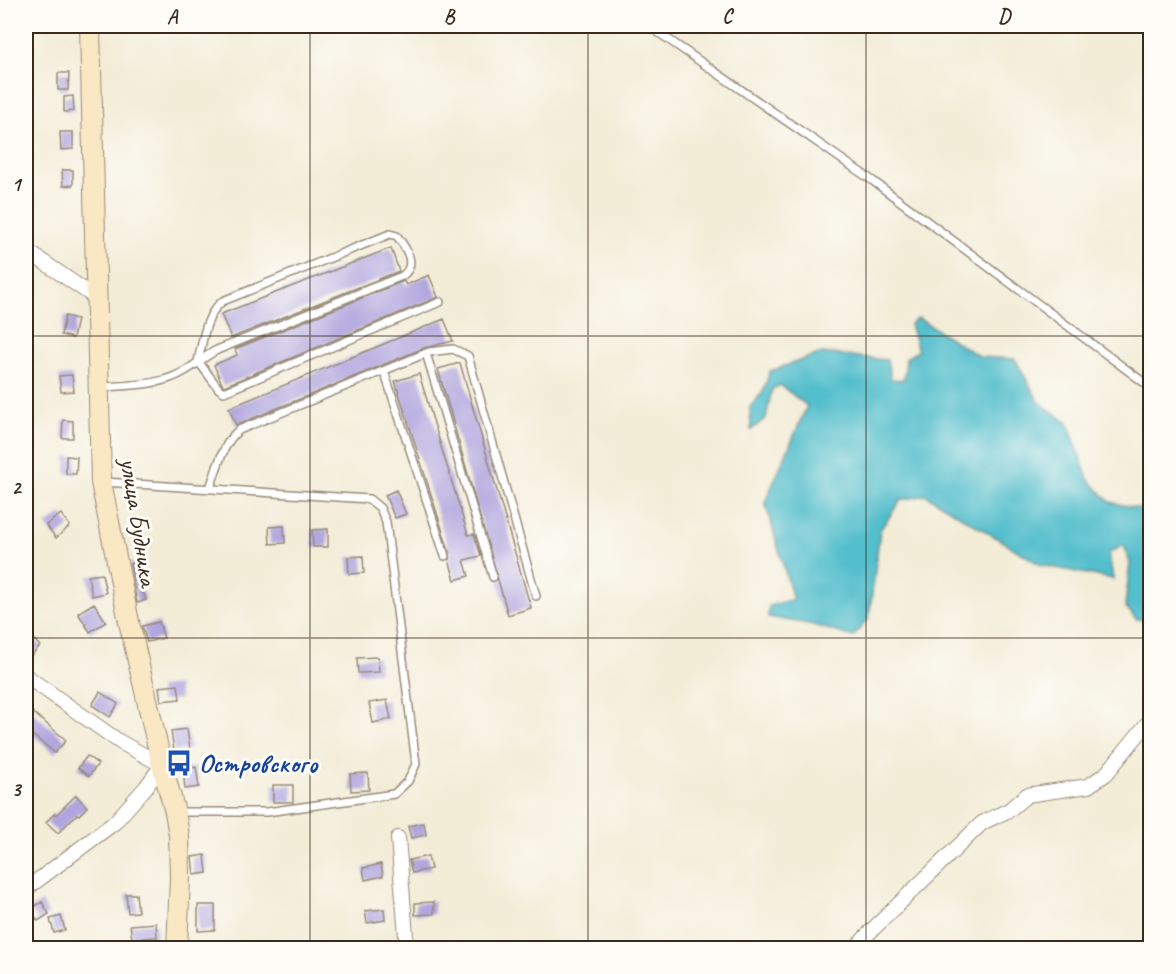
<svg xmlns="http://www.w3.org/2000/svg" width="1176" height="974" viewBox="0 0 1176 974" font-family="Caveat,sans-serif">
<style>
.water{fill:#52becc;stroke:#467475;stroke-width:1.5}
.building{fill:#b0a5de}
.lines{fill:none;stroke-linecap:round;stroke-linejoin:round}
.lane-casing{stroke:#978b7a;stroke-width:10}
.street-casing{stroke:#978b7a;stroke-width:16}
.secondary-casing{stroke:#978b7a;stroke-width:22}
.lane{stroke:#fff;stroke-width:7}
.street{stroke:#fff;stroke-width:14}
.secondary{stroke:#fae7c3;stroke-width:20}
.grid{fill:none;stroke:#3b2a1e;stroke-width:1.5;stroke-opacity:0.55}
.labels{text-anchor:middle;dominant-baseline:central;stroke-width:6;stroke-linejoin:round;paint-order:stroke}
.street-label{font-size:26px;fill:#3b2a1e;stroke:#fdfcf7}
.transit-label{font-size:26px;font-weight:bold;fill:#164399;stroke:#fdfcf7;text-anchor:start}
.neatline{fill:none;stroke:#3b2a1e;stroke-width:2}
.grid-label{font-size:20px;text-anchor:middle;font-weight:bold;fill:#3b2a1e}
</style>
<rect width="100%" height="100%" fill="#fdfcf7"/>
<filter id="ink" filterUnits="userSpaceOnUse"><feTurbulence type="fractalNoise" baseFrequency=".0167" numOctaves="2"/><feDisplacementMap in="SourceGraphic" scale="12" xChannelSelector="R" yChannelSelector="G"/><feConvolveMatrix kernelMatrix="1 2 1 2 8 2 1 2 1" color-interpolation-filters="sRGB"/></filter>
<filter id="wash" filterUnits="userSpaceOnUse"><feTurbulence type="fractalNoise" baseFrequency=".008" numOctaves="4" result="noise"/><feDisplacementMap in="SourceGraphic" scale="24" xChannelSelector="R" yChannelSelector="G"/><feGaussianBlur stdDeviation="1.35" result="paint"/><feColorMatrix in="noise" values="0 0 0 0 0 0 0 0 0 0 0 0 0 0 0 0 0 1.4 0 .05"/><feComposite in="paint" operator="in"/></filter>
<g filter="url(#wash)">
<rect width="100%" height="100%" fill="#f3ecd7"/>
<path class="water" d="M918,318L980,357L1015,359L1039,402L1068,423L1088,479L1110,502L1150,511V621L1136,619L1125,606L1130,563L1124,545L1109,553L1113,579L1041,565L926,495L901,500L880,530L869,618L853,637L814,625L768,617L769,606L793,599L765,502L807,406L780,385L772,389L766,418L751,430L750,407L763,392L770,371L822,353L887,360L891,379L904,380L906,358L918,351L910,324Z"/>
<g id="blocks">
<path class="building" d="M58,73H69L68,90H58Z
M73,96L74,111L64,112V97Z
M60,132H73V149L61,150Z
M62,170H73V185L63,186Z
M391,248L399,271L231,338L221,314Z
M429,275L438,297L224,386L222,384L214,365L237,355L235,349L404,281L406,285Z
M65,316L77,319L73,338L61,335Z
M444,319L453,341L424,348L236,425L229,408Z
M460,363L531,608L508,615L438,369Z
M419,374L468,535L474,534L481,556L464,560L469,576L455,580L449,560L450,554L395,381Z
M72,375L74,391L61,392L59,376Z
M63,420L73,421V438H62Z
M66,456L77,457L76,474H66Z
M396,490L406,514L395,518L385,495Z
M61,514L70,526L56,538L46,525Z
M284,526L285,543L270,544L269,527Z
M328,529V547H313L312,530Z
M363,556L364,573L349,574L348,557Z
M133,563L146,600L137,603L130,564Z
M102,574L106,593L92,596L88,576Z
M94,603L106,622L90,632L78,613Z
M159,622L164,638L147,642L142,626Z
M26,631L40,646L26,661Z
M378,657L379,672L358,673L357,658Z
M178,685L180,699L161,701L159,687Z
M100,692L118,704L110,717L92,705Z
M387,700L391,719L373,723L369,703Z
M31,711L66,740L55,753L26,730V718Z
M187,729L190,749L174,751L171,731Z
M87,756L98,764L89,776L78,768Z
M196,767L199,787L185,789L183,769Z
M368,773L369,790L351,791L350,774Z
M273,785H293V802H273Z
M76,795L87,807L79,815L77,814L58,833L46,822L55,813L56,815Z
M424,823L426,835L411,838L408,826Z
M205,855L207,873L194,875L192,857Z
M428,856L431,869L412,873L409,860Z
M381,864L383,876L365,880L363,868Z
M126,894H136L138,912L128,913Z
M42,902L49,914L38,921L30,909Z
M434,902V914L415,915V903Z
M198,905H215V930L198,931Z
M384,909L385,920L367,923L365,911Z
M61,916L65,930L54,933L50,919Z
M156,923L157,937L132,939L130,925Z"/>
</g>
</g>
<g filter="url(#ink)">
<use href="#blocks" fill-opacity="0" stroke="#978b7a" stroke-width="1.5"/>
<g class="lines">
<g class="lane-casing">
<path id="lane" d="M649,26L873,181L1150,387
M426,353L493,577
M384,371L445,556
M101,387C129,385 161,386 185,371C197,364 205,356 217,350L402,276C418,265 406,248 397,236L390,234L223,301C205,314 203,341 198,361L219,389L224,392L440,302
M104,482L369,499L380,508L386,522L416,764L408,781L394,794L267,812H177
M210,488C217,469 223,442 239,430L429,352L453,349L468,356L536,596"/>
</g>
<g class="street-casing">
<path id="street" d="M26,250L96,298
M26,676L120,742L162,765L146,787L114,823L26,889
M398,838L407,948
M856,948L870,932L982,823L1009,810L1027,795L1088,786L1106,774L1150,720"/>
</g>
<g class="secondary-casing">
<path id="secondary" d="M90,26L101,482L129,622L162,765L175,812L179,835L180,878L177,948"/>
</g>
<use href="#lane" class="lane"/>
<use href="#street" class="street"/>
<use href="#secondary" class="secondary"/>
</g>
</g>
<path class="grid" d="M310,26V948M588,26V948M866,26V948M26,336H1150M26,638H1150"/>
<defs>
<g id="bus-bare" transform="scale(2.07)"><path d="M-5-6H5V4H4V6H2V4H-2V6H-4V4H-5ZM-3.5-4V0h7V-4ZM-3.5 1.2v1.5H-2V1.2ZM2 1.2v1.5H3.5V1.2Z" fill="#1a4fb4" stroke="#fdfcf7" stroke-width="2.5" paint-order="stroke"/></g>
</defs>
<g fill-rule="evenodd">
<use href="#bus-bare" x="179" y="763"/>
</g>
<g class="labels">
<g class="street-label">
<text transform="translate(139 522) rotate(81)">улица Будника</text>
</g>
<g class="transit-label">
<text x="199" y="763">Островского</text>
</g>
</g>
<rect width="1176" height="974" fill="none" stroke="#fdfcf7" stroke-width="66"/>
<rect x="33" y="33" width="1110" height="908" class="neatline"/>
<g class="grid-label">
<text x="172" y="23">A</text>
<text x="449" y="23">B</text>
<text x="727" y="23">C</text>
<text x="1004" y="23">D</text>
<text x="16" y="191">1</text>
<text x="16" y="494">2</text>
<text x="16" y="796">3</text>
</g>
</svg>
